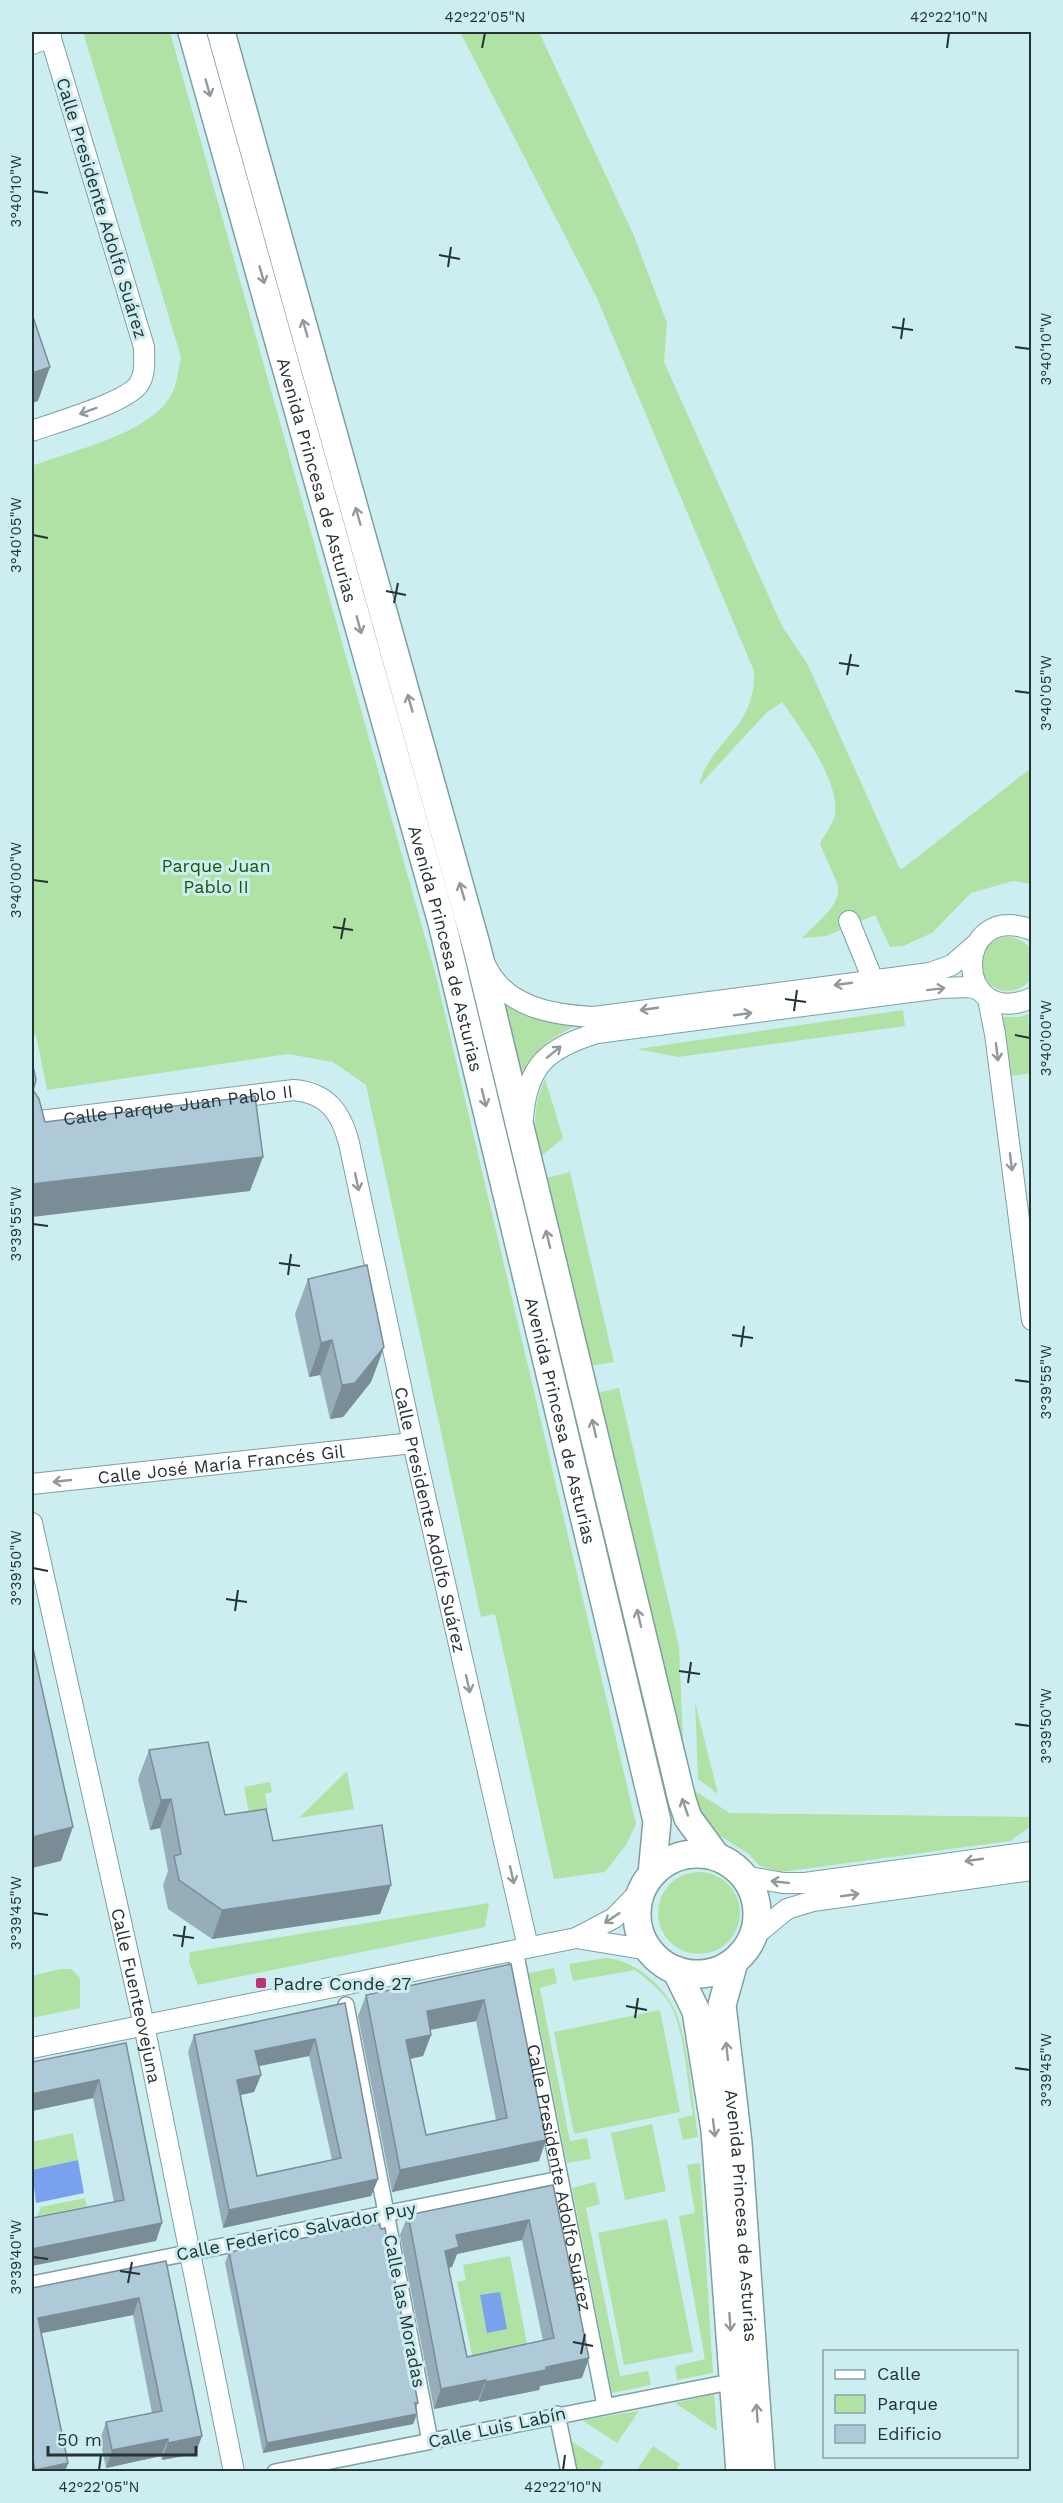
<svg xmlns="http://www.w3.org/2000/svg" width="1063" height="2503" viewBox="0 0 1063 2503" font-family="'Work Sans',sans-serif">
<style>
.green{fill:#b0e2a6}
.water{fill:#7aa1ed}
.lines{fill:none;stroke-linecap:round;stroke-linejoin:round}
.pedestrian-casing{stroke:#7f9fa1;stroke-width:18}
.minor-casing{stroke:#7f9fa1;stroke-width:22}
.secondary-casing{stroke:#7f9fa1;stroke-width:30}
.pedestrian{stroke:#fff;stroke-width:15}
.minor{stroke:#fff;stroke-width:20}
.secondary{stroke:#fff;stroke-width:27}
.wall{fill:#96adba;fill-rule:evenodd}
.shaded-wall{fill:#7a8d97}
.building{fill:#aec9d8;stroke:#7a8d97;stroke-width:1.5;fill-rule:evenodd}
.oneway{stroke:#92999a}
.ticks{fill:none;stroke:#253334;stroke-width:2}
.poi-dot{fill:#b93375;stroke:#cceef1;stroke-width:2}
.labels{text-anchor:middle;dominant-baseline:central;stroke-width:6;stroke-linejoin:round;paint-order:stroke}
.street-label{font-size:18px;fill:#253334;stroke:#cceef1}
.park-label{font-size:18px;fill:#19550a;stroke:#cceef1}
.poi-label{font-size:18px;fill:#253334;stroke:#cceef1;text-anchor:start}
.neatline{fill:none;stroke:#253334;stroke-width:2}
.ticks-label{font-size:15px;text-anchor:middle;fill:#253334}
</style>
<rect width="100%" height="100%" fill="#cceef1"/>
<path class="green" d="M83,32H170L436,976L636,1824L626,1845L605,1872L554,1879L495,1614L481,1617L366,1085L333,1062L288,1054L47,1090L36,1035H32V466C71,451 148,434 170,397C177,386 178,371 181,357Z
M460,32H539L634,236L667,323L664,362L782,626L808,665L899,867L902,869L1031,768V884L1013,881L971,893L932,933L903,946L890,947L875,915L826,936L802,938C814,925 840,907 838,888C838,882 823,853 820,843C825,834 834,823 835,814C840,782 800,727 782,702L766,713L699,786C708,742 757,729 754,671L596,296Z
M981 964a27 27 0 1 1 54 0a27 27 0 1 1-54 0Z
M505,1000C527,1016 547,1023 574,1027C549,1038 535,1050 522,1073Z
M903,1010L905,1026L678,1057L637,1049Z
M1028,1014L1031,1073L1010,1076L1003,1017H1020Z
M545,1079L563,1138L540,1157C534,1129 532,1106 545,1079Z
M570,1172L614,1362L590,1366L546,1178Z
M522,1182L663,1772L657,1774L517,1183Z
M619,1388L679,1647L684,1763L597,1393Z
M695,1702L718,1794L698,1779Z
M347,1771L354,1809L299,1818Z
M270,1782L272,1792L265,1794L268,1809L249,1813L244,1787Z
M687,1786L730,1813L1031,1817V1826L1010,1841L781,1872L760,1866L749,1854L714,1832L701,1815Z
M658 1913a41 41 0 1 1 82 0a41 41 0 1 1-82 0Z
M489,1903L485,1927L198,1985L189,1962L190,1952Z
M605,1958C633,1959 662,1984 674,2008C688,2036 693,2104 698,2137L683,2140L678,2119L693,2115C687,2082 686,2042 673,2010C666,1994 649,1981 635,1970L573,1981L569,1964Z
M554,1968L557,1983L540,1988L570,2141L587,2138L591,2159L567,2163L529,1973Z
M60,1969H71L80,1978V2008L32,2018V1976Z
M660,2010L680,2112L574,2134L554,2032Z
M652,2124L666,2191L625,2200L611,2133Z
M73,2133L78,2160L32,2170V2142Z
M700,2163L713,2373L677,2380L675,2366L705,2359L679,2216L695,2213L687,2165Z
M595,2182L600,2204L586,2208L620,2376L648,2371L651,2385L612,2393L572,2188Z
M85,2198L87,2206L37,2216L41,2207Z
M667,2219L693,2352L624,2365L598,2233Z
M510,2256L529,2354L474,2365L457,2282L466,2280L463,2265Z
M714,2394L717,2431L675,2403Z
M639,2411L617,2443L582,2420Z
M571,2441L604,2462L598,2471H577Z
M653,2446L680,2464L675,2471H636Z"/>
<path class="water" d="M78,2160L84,2193L36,2203L32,2170Z
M500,2292L507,2329L487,2333L480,2295Z"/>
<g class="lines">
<g class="pedestrian-casing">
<g id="pedestrian">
<path id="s1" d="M515,1950L605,2405"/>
<path d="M346,2005L430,2441"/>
<path d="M32,2284L560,2179"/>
<path d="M557,2414L569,2472"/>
<path d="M275,2472L720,2384"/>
</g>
</g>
<g class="minor-casing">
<g id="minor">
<path d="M32,44L51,37"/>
<path d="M32,431C56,422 126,403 139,384C146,373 144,359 144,347L49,32"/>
<path d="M849,921L873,980"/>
<path d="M1032,930C951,899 953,1032 1032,998"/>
<path d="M485,964C504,1007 552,1015 594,1017L930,973L952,965L975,945"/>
<path d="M988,999L995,1034L1032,1320"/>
<path d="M523,1118C527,1065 548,1048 597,1033L941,988L969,987L980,990"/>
<path id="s2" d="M32,1122L294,1090C327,1093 341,1112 349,1143L413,1443L528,1947"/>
<path id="s3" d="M32,1484L413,1443"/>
<path id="s4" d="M32,1523L144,2025L234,2472"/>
<path d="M744,1876L783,1883H805L1032,1852"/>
<path d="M754,1936L787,1909L813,1901L1032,1870"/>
<path d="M576,1938L649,1950"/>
<path d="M32,2048L576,1938L614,1918L642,1889"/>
</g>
</g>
<g class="secondary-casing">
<g id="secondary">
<path id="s5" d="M192,32L442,923L657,1821L652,1874"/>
<path d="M221,32L477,948L682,1800L688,1818L716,1856"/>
<circle cx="697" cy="1914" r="60"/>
<path id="s6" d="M734,1962L722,2005L738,2143L761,2472"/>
<path d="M676,1970L696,2011L715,2130L740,2472"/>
</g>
</g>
<use href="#pedestrian" class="pedestrian"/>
<use href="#minor" class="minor"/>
<use href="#secondary" class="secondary"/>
</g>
<path class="wall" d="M308,1279L384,1347L371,1382L343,1417L330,1419L320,1375L309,1377L295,1314Z
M149,1750L225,1815L273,1841L391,1885L380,1914L212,1939L168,1909L163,1885L168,1871L160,1828L150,1830L138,1779Z
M511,1964L539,2161L392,2192L358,2016L366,1995ZM476,2021L496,2120L426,2135L410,2059L423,2056L431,2035L430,2030Z
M345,2003L378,2179L371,2196L223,2228L188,2052L194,2035ZM309,2056L332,2160L257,2176L241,2095L254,2092L261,2075L259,2066Z
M126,2043L156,2241L114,2202L93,2098L32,2111V2062Z
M553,2185L582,2378L540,2386L539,2390L479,2402L478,2400L434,2409L400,2235L408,2215ZM522,2240L543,2341L467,2357L449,2268L452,2267L457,2254Z
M229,2252L418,2403L416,2409L417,2414L413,2424L263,2453L225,2263Z
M166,2261L202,2436L195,2454L162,2460L161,2456L106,2468L100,2440L106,2422L152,2413L133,2315L42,2333L68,2463L65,2472H32V2288Z"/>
<path class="shaded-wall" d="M50,367L38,401L32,403V373Z
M263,1157L250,1191L32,1217V1184Z
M332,1340L320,1375L309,1377L321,1343Z
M384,1347L371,1382L343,1417L330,1419L342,1385Z
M171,1799L160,1828L150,1830L161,1800Z
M73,1827L61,1861L32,1868V1837Z
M391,1885L380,1914L212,1939L222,1910Z
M484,2000L476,2021L419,2032L427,2011Z
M431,2035L423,2056L399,2061L406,2040Z
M315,2039L309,2056L249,2068L255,2051Z
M261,2075L254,2092L231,2097L237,2080Z
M99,2080L93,2098L32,2111V2094Z
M546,2140L539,2161L392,2192L400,2170Z
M378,2179L371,2196L223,2228L229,2210Z
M529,2220L522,2240L457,2254L452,2267L438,2271L445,2251L456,2235Z
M162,2223L156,2241L32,2266V2249Z
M139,2298L133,2315L32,2335L38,2318Z
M589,2358L582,2378L540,2386L539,2390L479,2402L486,2382L546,2367Z
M486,2380L478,2400L434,2409L441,2389Z
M417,2414L413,2424L263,2453L267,2443Z
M202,2436L195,2454L162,2460L168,2443Z
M168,2439L161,2456L106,2468L112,2450Z
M68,2463L65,2472H34L35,2470Z"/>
<path class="building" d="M32,314L50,367L32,373Z
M32,1061L36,1080L33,1090L39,1099L45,1122L255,1096L263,1157L32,1184Z
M367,1265L384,1347L355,1383L342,1385L332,1340L321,1343L308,1279Z
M32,1644L73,1827L32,1837Z
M208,1742L225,1815L266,1809L273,1841L382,1825L391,1885L222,1910L179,1880L174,1856L181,1854L171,1799L161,1800L149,1750Z
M511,1964L546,2140L400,2170L366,1995ZM484,2000L507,2118L426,2135L406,2040L431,2035L427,2011Z
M345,2003L378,2179L229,2210L194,2035ZM315,2039L341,2158L257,2176L237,2080L261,2075L255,2051Z
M126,2043L162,2223L32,2249V2218L124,2200L99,2080L32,2094V2062Z
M553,2185L589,2358L546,2367V2370L486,2382V2380L441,2389L408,2215ZM529,2220L554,2338L467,2357L445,2251L459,2247L456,2235Z
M379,2224L381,2229L385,2228L418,2403H415L417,2414L267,2443L229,2252Z
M166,2261L202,2436L168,2443V2439L112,2450L106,2422L162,2411L139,2298L38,2318L68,2463L35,2470L32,2454V2288Z"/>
<defs><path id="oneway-shaft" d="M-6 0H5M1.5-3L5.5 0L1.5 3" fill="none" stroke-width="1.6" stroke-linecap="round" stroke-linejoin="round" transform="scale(1.5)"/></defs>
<g class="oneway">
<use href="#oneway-shaft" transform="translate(208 88) rotate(74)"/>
<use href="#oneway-shaft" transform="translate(262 275) rotate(74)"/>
<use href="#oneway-shaft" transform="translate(305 328) rotate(-106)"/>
<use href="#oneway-shaft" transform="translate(88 411) rotate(160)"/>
<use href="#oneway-shaft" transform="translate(358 516) rotate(-106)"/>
<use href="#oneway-shaft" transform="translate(359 625) rotate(75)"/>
<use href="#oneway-shaft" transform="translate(410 703) rotate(-106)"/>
<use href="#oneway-shaft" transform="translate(462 891) rotate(-106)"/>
<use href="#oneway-shaft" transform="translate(843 984) rotate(172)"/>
<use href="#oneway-shaft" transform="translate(936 989) rotate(-7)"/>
<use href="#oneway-shaft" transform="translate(649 1009) rotate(172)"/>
<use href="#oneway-shaft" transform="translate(743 1014) rotate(-8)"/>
<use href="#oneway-shaft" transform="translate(554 1052) rotate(-39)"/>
<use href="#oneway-shaft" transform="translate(997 1052) rotate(83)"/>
<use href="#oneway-shaft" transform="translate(484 1098) rotate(76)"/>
<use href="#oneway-shaft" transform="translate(1011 1162) rotate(83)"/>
<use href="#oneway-shaft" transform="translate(357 1182) rotate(78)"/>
<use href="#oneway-shaft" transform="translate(548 1239) rotate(-104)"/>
<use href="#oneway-shaft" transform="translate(594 1428) rotate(-103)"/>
<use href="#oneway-shaft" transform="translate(62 1481) rotate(174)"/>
<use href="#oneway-shaft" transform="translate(639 1618) rotate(-103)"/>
<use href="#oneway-shaft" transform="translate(468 1684) rotate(77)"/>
<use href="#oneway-shaft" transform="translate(685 1807) rotate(-109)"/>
<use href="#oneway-shaft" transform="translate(974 1860) rotate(172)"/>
<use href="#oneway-shaft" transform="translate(512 1875) rotate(77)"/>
<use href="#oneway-shaft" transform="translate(780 1882) rotate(-174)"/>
<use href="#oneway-shaft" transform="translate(850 1895) rotate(-8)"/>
<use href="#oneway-shaft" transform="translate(612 1918) rotate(146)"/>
<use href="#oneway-shaft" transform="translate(727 2051) rotate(-96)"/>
<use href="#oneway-shaft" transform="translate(714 2128) rotate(83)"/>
<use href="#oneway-shaft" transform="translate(730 2322) rotate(86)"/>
<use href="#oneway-shaft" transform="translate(757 2413) rotate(-94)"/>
</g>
<path class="ticks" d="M482,48L485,33M947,48L949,33M33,191L48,193M439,255L460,259M448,267L451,247M892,327L913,330M901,339L904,318M1015,347L1030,349M33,535L48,538M386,591L406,595M394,603L398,583M839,663L859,666M847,675L851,654M1015,691L1030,693M33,880L48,882M333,927L353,930M341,939L345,918M785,999L806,1002M794,1011L797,990M1015,1035L1030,1038M33,1224L48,1226M279,1263L300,1266M288,1275L291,1254M732,1335L753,1338M741,1347L744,1326M1015,1380L1030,1382M33,1568L48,1571M226,1599L247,1602M235,1611L238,1590M679,1671L700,1674M688,1683L691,1662M1015,1724L1030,1726M33,1913L48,1915M173,1935L194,1938M182,1947L185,1926M626,2006L647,2010M635,2018L638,1998M1015,2068L1030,2070M33,2257L48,2259M120,2271L140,2274M128,2283L132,2262M573,2342L593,2346M581,2354L585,2334M99,2470L101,2455M563,2470L565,2455"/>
<rect class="poi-dot" x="255" y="1977" width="12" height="12" rx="3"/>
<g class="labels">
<g class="street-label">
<text transform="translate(102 208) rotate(73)">Calle Presidente Adolfo Suárez</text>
<text stroke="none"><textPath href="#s5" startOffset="465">Avenida Princesa de Asturias</textPath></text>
<text stroke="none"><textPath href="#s5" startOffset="951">Avenida Princesa de Asturias</textPath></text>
<text stroke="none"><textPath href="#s2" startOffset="147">Calle Parque Juan Pablo II</textPath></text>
<text stroke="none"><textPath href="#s5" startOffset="1437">Avenida Princesa de Asturias</textPath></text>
<text stroke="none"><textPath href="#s3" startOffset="190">Calle José María Francés Gil</textPath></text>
<text stroke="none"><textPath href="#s2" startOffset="732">Calle Presidente Adolfo Suárez</textPath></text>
<text stroke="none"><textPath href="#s4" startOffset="484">Calle Fuenteovejuna</textPath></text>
<text stroke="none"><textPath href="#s1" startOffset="232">Calle Presidente Adolfo Suárez</textPath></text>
<text stroke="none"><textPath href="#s6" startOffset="256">Avenida Princesa de Asturias</textPath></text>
<text transform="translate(296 2231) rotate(-11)">Calle Federico Salvador Puy</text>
<text transform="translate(405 2311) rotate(79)">Calle las Moradas</text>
<text transform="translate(497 2427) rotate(-12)">Calle Luis Labín</text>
</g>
<g class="park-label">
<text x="216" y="865">Parque Juan<tspan x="216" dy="21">Pablo II</tspan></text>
</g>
<g class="poi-label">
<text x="273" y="1983">Padre Conde 27</text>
</g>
</g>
<rect width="1063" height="2503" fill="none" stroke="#cceef1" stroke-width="66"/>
<rect x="823" y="2350" width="195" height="108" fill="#cceef1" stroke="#89a3a5" stroke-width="1.5"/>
<rect x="835" y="2370" width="30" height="9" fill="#ffffff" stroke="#89a3a5" stroke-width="1.5"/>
<text x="877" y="2380" font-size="18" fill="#253334">Calle</text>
<rect x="835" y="2395" width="30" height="18" fill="#b0e2a6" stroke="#89a3a5" stroke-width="1.5"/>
<text x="877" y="2410" font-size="18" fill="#253334">Parque</text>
<rect x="835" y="2425" width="30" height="18" fill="#aec9d8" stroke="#89a3a5" stroke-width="1.5"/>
<text x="877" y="2440" font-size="18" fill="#253334">Edificio</text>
<path d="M48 2446v9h148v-9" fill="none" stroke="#253334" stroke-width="3"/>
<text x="57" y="2446" font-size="18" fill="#253334" stroke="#cceef1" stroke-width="4.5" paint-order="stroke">50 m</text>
<rect x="33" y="33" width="997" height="2437" class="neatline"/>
<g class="ticks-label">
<text x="485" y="22">42°22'05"N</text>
<text x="949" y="22">42°22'10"N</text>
<text transform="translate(16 191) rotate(-90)" y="5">3°40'10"W</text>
<text transform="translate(1046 349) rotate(-90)" y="5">3°40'10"W</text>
<text transform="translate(16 535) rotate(-90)" y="5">3°40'05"W</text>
<text transform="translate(1046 693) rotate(-90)" y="5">3°40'05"W</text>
<text transform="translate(16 880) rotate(-90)" y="5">3°40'00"W</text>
<text transform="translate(1046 1038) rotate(-90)" y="5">3°40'00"W</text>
<text transform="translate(16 1224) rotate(-90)" y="5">3°39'55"W</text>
<text transform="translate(1046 1382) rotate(-90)" y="5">3°39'55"W</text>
<text transform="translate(16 1568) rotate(-90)" y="5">3°39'50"W</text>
<text transform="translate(1046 1726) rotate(-90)" y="5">3°39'50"W</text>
<text transform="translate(16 1913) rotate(-90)" y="5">3°39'45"W</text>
<text transform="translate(1046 2070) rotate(-90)" y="5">3°39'45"W</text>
<text transform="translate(16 2257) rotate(-90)" y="5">3°39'40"W</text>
<text x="99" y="2492">42°22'05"N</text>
<text x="563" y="2492">42°22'10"N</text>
</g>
</svg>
